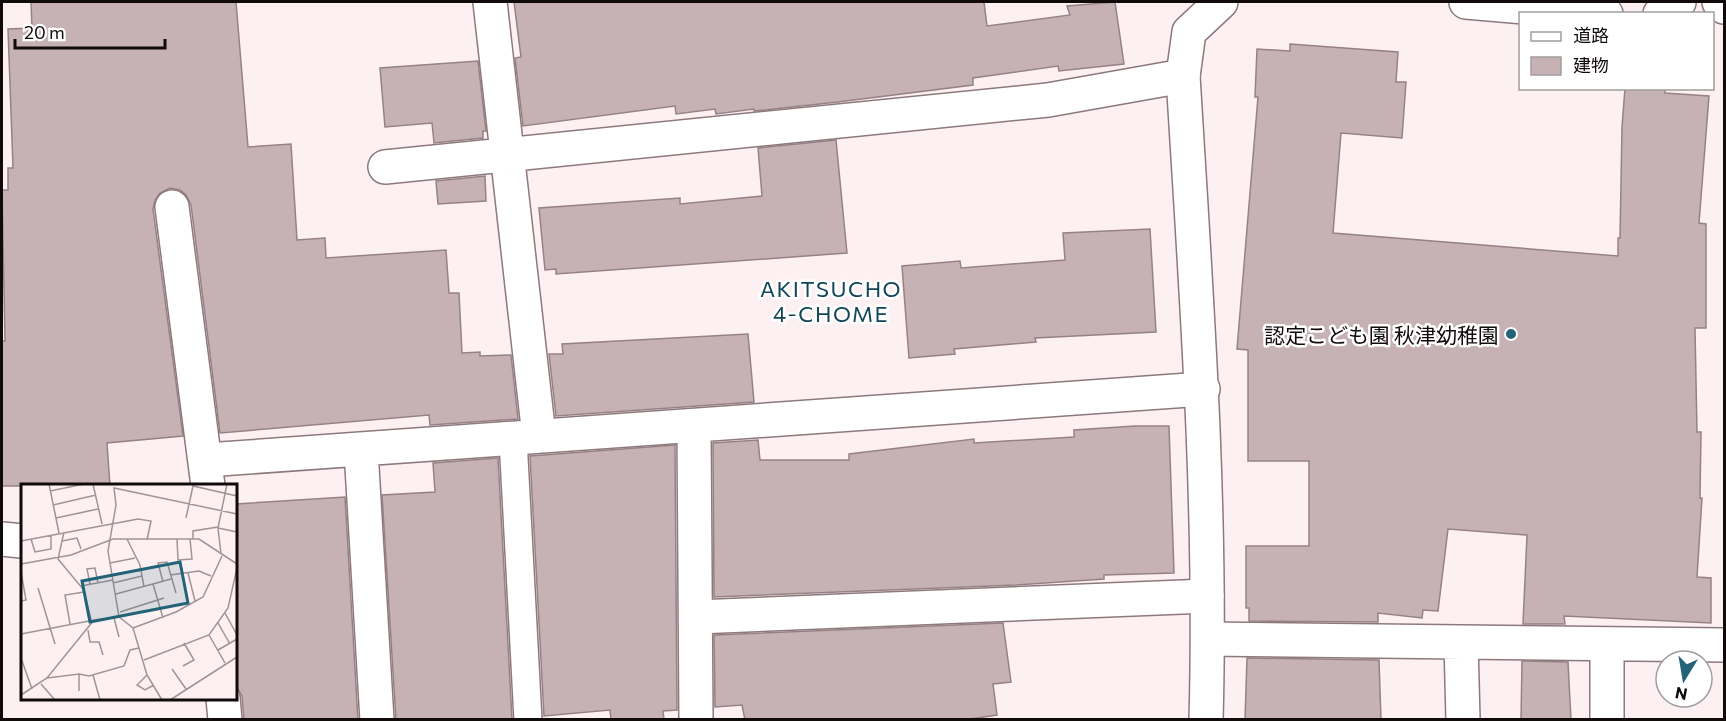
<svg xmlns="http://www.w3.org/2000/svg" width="1726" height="721" viewBox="0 0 1726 721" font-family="Commissioner,'Noto Sans JP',sans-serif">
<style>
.building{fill:#c6b1b4;stroke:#968285;stroke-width:1.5}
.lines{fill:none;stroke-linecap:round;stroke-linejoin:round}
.service-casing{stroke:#8d797c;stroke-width:30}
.minor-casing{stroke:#8d797c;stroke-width:36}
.tertiary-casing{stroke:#8d797c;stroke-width:36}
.service{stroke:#fff;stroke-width:27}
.minor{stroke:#fff;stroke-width:33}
.tertiary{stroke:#fff;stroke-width:33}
.poi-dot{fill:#236378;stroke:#fff;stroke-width:2}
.labels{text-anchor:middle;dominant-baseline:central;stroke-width:5;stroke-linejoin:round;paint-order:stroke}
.poi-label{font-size:21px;fill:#110a0b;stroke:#fff;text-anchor:end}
.neighbourhood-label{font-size:22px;letter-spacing:1.5px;fill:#114656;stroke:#fff}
.inset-road{fill:none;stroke:#9f9496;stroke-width:1.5}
.view{fill:#236378;fill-opacity:0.15;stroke:#236378;stroke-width:3}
.inset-edge{fill:none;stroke:#110a0b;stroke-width:3}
</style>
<rect width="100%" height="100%" fill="#fdf0f2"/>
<path class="building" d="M31,2H236L248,147L291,144L297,240L325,238L326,258L446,250L449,293H459L462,353L480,352V356L511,355L518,419L430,425L429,415L220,433L191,205L186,195L180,190L170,188L160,193L155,200L153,209L183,436L107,443L110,486H2V341H5L2,190H8V168H13L8,29L32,28Z
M514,2H984L987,26L1070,15L1067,6L1115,2L1124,64L1059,71L1058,66L973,78V85L838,102L754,111V109L716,114L715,109L676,114L675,106L523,126L515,58L521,57Z
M1290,44L1398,52L1396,82H1406L1402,138L1341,133L1333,233L1618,256V238H1620L1622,127L1625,88H1665V93L1709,96L1699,223L1706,224V328H1695L1697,432H1701L1700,498H1702L1697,577L1711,578V623L1564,616L1565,624H1523L1527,535L1448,529L1438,611L1423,610L1422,618L1378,613V622L1249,621V608H1246V546H1309V461H1248V350L1237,349L1258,97H1255L1257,49L1290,51Z
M478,61L486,131H483V138L434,143L432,123L385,127L380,68Z
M836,140L847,253L556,274V269L545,270L539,208L680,198V204L762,196L758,148Z
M485,176L486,201L438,204L436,181Z
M1150,229L1156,332L1035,338L1036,342L954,349L955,354L909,358L902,266L960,261L961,268L1065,260L1063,233Z
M748,334L754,402L556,416L549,354H563L562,344Z
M1135,426H1169L1174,573L1104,575V579L1016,585L714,597L713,443L758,440L760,460H849V454L974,439V443L1074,437V430Z
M675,445L677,710L663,711L664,720H611L610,710L544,716L530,456Z
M498,458L512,719L396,720L382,495L435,492L433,463Z
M345,497L358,720H244L242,696L236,685V504Z
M1003,623L1011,682L993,684L997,715L963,720H745L742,705L715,707L714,635Z
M1247,658L1379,660L1381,720H1245Z
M1522,661L1568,662L1571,720H1521Z"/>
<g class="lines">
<g class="service-casing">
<path id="service" d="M513,439L528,720"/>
</g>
<g class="minor-casing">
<path id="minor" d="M490,2L539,436
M1719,2L1724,7
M385,167L1048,100L1183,76
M172,207L208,486
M694,426L696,720
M361,450L377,720
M206,460L1203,389
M2,539L22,541
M696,617L1207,596
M1208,639L1724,645
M1461,642L1463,720
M223,698L225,720
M1607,720V644"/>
</g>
<g class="tertiary-casing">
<path id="tertiary" d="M1466,2L1606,14
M1660,14L1679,2
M1206,720C1212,505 1196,290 1183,76L1189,32L1221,2"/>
</g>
<use href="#service" class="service"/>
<use href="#minor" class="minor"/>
<use href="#tertiary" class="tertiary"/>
</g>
<circle class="poi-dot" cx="1511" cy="334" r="6"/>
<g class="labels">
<g class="poi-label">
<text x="1499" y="334">認定こども園 秋津幼稚園</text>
</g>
<g class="neighbourhood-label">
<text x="831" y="288">AKITSUCHO<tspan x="831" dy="25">4-CHOME</tspan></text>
</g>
</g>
<g transform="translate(21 484)">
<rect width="216" height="216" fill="#fdf0f2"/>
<path class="inset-road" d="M28,0L38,49M72,0L81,40M29,7L63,0M32,21L75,11M35,34L77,25M165,34L172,2L216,12M197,44L216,48M43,48L37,75L62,105L71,139M10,55L14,68L30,65V51M106,55L119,81L123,103M156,55L157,76L171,75L169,55M172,55V47L197,43M0,57L117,35L130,37L126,56M41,57L56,54L60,65M200,70L197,44L206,0M89,79L114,74M0,80L50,71L92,55H178L216,80M0,88L5,116L0,117M167,89L174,117M149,91L178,87L190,92M142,98L137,79L146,78L155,109M92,99L121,92M69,100L66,85L74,84L77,99M132,100L142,134M60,102L92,96M17,104L34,160M95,110L150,95M99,128L143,114M204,129L216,151M98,133L87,67L95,21L93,4L216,30M93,134L98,153M197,139L209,160M49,140L44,111L63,108M112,144L155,128L182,113L201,72M67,146L69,158H78L82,171M0,150L68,137M188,151L204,179M197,166L216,155M0,174L11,205M123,176L188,151L207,124L216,84M162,182L173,176L163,159M151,185L165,205M58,190L68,192L103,182L109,166L118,164M72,191L79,216M126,191L116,201L124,206L133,201M26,194L58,190V207M20,200L34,216M0,211L26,194L73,136L98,133L112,144L126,191L141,216M149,216L216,173"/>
<path class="view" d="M159,78L167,119L69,138L61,97Z"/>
<rect width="216" height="216" class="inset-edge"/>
</g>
<rect width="1726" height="721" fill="none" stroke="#110a0b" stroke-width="6"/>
<rect x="1519" y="12" width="195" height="78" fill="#ffffff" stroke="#a09d9d" stroke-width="1.5"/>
<rect x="1531" y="32" width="30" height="9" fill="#ffffff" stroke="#a09d9d" stroke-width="1.5"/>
<text x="1573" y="42" font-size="18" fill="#110a0b">道路</text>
<rect x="1531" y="57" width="30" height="18" fill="#c6b1b4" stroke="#a09d9d" stroke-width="1.5"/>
<text x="1573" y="72" font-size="18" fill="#110a0b">建物</text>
<g transform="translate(1684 679) rotate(191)"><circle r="28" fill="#ffffff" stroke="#a09d9d" stroke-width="1.5"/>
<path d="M0-4.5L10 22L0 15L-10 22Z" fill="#236378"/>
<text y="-9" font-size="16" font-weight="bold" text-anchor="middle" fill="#110a0b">N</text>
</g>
<path d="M15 39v9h150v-9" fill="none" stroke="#110a0b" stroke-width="3"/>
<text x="24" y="39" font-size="18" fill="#110a0b" stroke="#ffffff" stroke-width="4.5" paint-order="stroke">20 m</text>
</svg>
